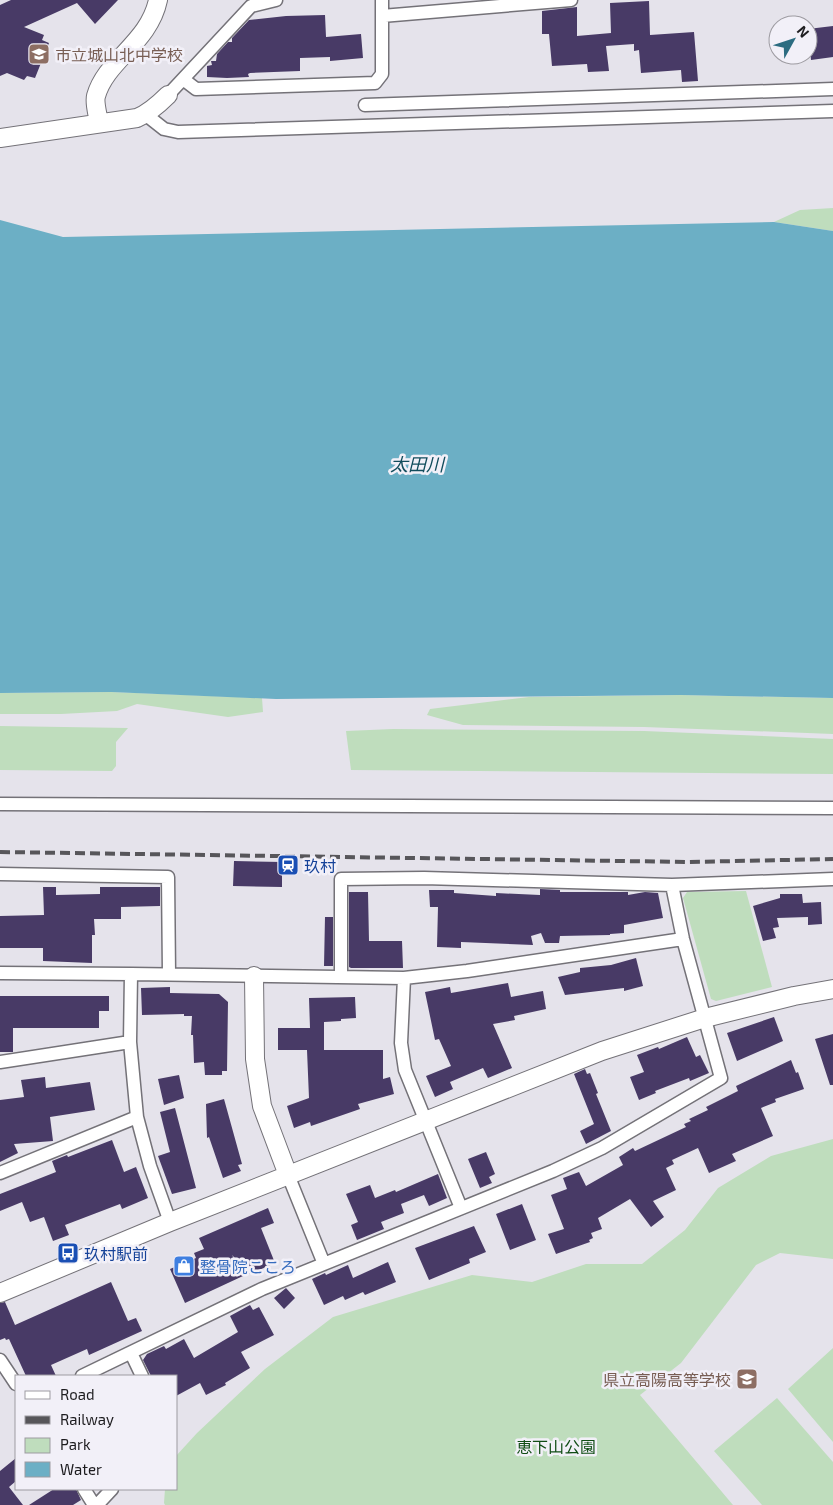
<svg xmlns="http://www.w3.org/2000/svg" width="833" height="1505" viewBox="0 0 833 1505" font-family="'Exo 2','Noto Sans JP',sans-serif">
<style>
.green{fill:#bfddbd}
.water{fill:#6cafc5}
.building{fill:#483a66}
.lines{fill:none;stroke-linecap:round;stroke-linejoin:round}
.street-casing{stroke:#747278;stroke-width:15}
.secondary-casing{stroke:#747278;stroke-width:20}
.street{stroke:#fff;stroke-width:12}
.secondary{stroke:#fff;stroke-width:18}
.rail{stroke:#57565a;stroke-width:4;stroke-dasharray:10 5;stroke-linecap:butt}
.labels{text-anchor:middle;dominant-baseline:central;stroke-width:5;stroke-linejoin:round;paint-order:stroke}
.education-label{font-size:16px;fill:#785e54;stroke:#f2f0f8;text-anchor:start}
.transit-label{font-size:16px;fill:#164399;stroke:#f2f0f8;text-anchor:start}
.shop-label{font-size:16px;fill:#366cbe;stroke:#f2f0f8;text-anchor:start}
.park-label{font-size:16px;fill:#114d15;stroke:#f2f0f8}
.water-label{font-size:18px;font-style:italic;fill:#114c5c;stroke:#f2f0f8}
</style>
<rect width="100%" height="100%" fill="#e5e3eb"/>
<path class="green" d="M833,208V231L774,222L800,210Z
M111,692L262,698L263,712L228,717L137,704L117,711L61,714H0V693Z
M681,695L833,698V734L644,727L463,725L427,715L430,709L529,697Z
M0,726L128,728L116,742V766L112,771L0,770Z
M393,729L644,731L833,739V774L351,770L346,731Z
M746,891L772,987L716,1001L711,999L683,898L687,892Z
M833,1139V1259L780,1253L756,1265L681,1363L640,1395L733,1505H165L164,1503L165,1489H176V1456L197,1433L265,1369L333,1317L472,1275L532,1282L586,1264H642L685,1230L718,1188L771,1156Z
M833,1348V1442L788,1389Z
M777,1398L833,1462V1505H762L714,1451Z"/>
<path class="water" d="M0,220L63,237L774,222L833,231V698L681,695L276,699L111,692L0,693Z"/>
<path class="building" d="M11,0H118L95,24L77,3L24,27L44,35L42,40L49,43L35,78L27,76L24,80L7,73L0,76V5Z
M649,1L650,35L694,32L698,81L682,82L681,70L641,73L639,50L634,51V44L606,46L609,71L588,72L587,64L552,66L549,34H542V11L577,7V36L611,33L610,3Z
M325,15L326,37L361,34L363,58L330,61V57L300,58V71L250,73L248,74L249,77L227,78L207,77V66L212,65L211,61H216L217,54L228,42H232V38L249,20L286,16Z
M833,26V57L811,60L808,29Z
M234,861L282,862V887L233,886Z
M43,887H56V895L100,894V887H160V906L121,907V919H94L95,935H92V963L43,961V948H0V916L44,915Z
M540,889L560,890V892H628V895L645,892L658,893L663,918L624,925V933L610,934V935L560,936L559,943H545L541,933L531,936L533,945L461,942V948L437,947L438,907H430L429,890H454V893L496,896V893L540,895Z
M349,892H368L369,941H402L403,968H351L349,967Z
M780,894H802L803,903L821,902L822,924L808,925V917L777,918L779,927L773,928L776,938L763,941L753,906L780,898Z
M325,917H333V966H324Z
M636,958L643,986L624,991V988L565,995L558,977L580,972V968L611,965Z
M508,983L511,997L543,991L546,1009L514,1016L515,1020L493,1024L512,1068L488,1078L483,1068L450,1082L453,1089L435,1097L426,1076L451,1066L439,1039L435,1040L425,992L450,987L451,993Z
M170,987V993L219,994L228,1002L227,1071H222V1075H205L204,1062L194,1063L193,1035H191L192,1016H184V1014L142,1015L141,988Z
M0,996H109V1011H99V1028H13V1052H0Z
M355,997L356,1018L341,1019V1021L324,1022V1050H383V1079L390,1077L394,1094L358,1104L360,1109L311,1126L310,1122L294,1128L287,1106L309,1098L307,1050H278V1028H310L309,998Z
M774,1017L783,1041L737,1061L727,1033Z
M833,1034V1085H830L815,1039Z
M687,1037L696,1057L700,1055L709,1073L690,1081L689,1078L655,1091L656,1093L639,1100L630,1077L644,1072L637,1055L658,1047L659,1049Z
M791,1060L796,1073L798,1072L804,1089L775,1099L776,1102L761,1108L773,1136L732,1154L736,1161L709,1173L698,1148L672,1160L674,1164L666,1168L676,1190L653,1201L664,1217L651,1227L630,1199L598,1218L602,1229L591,1233L593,1238L589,1240L590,1242L556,1254L548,1234L564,1229L551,1195L567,1189L563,1178L579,1172L586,1186L623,1165L619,1157L633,1148L635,1151L686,1127L684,1124L691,1121L689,1119L708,1110L706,1107L738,1091L736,1086Z
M585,1069L587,1074L590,1073L598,1093L596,1094L611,1131L586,1144L580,1131L594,1124L574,1074Z
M179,1075L184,1098L164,1105L158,1079Z
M45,1077L46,1088L90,1082L95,1110L50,1117L53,1141L14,1144L18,1153L0,1162V1100L24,1097L21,1080Z
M224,1099L242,1164L238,1165L241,1171L223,1178L209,1137L207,1138L206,1104Z
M175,1108L196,1188L172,1194L158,1156L170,1152L160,1112Z
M112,1140L124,1172L136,1167L148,1198L122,1209L120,1204L65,1225L69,1235L53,1241L44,1217L30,1222L22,1202L0,1211V1194L56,1172L52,1161L67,1155L68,1157Z
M486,1152L495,1174L489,1177L492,1183L480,1188L468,1159Z
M438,1174L447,1198L429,1206L424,1195L401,1204L404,1213L381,1222L384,1229L357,1240L351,1225L358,1222L346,1194L370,1185L375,1198L395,1190L396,1192Z
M522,1204L536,1240L510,1250L496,1214Z
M268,1208L274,1223L261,1228L275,1263L250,1274L232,1255L243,1276L185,1303L170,1269L196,1258L194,1253L204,1249L199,1238Z
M474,1226L486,1252L469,1259L470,1263L429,1280L415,1248Z
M388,1262L396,1282L365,1295L363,1292L345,1300L343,1296L324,1305L312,1279L325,1273L326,1275L348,1265L353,1278Z
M111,1282L128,1321L136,1318L142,1331L89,1355L87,1349L51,1365L56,1376H26L9,1339L6,1340L5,1338L0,1340V1303L5,1302L15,1325Z
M286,1288L295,1298L284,1309L274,1298Z
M250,1305L253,1310L259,1307L274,1335L241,1352L250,1368L225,1383L226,1385L206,1395L200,1383L176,1396V1376H151L143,1360L147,1354L164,1346L166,1349L184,1339L194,1358L238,1332L230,1316Z
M16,1458V1481L9,1487L23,1505H0V1471Z
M54,1489H76L81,1500L73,1505H29Z"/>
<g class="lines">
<g class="street-casing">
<path id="street" d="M382,16L571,0
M183,79L196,89L375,83L382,74V0
M168,95L251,6L276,0
M365,105L833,89
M145,114L164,129L178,132L833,111
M0,804L833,808
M0,874L168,877L169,974
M0,973L131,974
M341,977V879L424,878L672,885L833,879
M404,978L401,1043L405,1070L461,1208
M0,1062L130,1042
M0,1173L137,1117
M288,1175L324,1264
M170,1222L150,1166L137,1117L130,1042L131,974L404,978L467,971L683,939
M131,1353L142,1376
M0,1360L16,1384
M82,1376L262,1289L553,1171L602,1148L721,1078L683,939L672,885
M84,1489L94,1505
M97,1505L112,1489"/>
</g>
<g class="secondary-casing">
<path id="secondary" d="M99,123C98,115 94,103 96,96C106,60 149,43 158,0
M0,138L137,118C149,113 158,105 168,95
M254,976L255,1059L262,1106L288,1175
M0,1293L170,1222L602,1051L705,1018L794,996L833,989"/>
</g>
<use href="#street" class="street"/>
<use href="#secondary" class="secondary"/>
<path class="rail" d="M0,852L688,862L833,859"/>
</g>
<defs>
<g id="school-square" transform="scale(1.125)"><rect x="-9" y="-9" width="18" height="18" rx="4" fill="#8d6e63" stroke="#f2f0f8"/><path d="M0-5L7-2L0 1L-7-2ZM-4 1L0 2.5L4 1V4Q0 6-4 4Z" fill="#fff"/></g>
<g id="station-square" transform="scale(1.125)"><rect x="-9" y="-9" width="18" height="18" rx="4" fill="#1a4fb4" stroke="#f2f0f8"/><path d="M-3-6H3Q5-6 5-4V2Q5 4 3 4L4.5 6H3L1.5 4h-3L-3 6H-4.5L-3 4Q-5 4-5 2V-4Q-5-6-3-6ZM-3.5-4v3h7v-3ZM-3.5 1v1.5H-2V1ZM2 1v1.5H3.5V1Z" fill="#fff"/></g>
<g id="bus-square" transform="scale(1.125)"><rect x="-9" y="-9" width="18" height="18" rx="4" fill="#1a4fb4" stroke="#f2f0f8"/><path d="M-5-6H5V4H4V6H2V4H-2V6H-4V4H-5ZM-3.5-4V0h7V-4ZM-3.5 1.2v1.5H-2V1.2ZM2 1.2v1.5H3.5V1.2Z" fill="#fff"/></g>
<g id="shop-square" transform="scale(1.125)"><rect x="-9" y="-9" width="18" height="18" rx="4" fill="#3f7fe0" stroke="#f2f0f8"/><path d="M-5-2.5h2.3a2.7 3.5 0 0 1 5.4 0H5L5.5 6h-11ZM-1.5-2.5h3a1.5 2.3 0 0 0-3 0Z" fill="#fff"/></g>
</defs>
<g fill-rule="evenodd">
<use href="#school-square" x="39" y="54"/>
<use href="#station-square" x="288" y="865"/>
<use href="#bus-square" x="68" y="1253"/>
<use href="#shop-square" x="184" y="1266"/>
<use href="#school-square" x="747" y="1379"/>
</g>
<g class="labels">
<g class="education-label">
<text x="55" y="54">市立城山北中学校</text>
<text x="731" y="1379" text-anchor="end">県立高陽高等学校</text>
</g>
<g class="transit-label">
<text x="304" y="865">玖村</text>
<text x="84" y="1253">玖村駅前</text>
</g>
<g class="shop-label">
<text x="200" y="1266">整骨院こころ</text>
</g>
<g class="park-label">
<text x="556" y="1446">恵下山公園</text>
</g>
<g class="water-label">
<text x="417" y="464">太田川</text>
</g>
</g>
<rect x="15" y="1375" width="162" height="115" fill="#f2f0f8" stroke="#9d9ba1"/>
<rect x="25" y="1391" width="25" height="8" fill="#ffffff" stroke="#9d9ba1"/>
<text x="60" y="1400" font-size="15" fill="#1d1c1f">Road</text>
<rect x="25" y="1416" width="25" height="8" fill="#57565a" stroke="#9d9ba1"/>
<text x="60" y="1425" font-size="15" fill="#1d1c1f">Railway</text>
<rect x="25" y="1438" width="25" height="15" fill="#bfddbd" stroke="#9d9ba1"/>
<text x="60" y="1450" font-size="15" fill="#1d1c1f">Park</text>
<rect x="25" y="1462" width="25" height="15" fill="#6cafc5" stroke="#9d9ba1"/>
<text x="60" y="1475" font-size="15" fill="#1d1c1f">Water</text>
<g transform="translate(793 40) rotate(50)"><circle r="24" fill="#f2f0f8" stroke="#9d9ba1"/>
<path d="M0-4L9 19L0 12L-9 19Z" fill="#2c6c81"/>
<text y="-8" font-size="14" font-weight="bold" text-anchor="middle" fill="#1d1c1f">N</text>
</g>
</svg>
